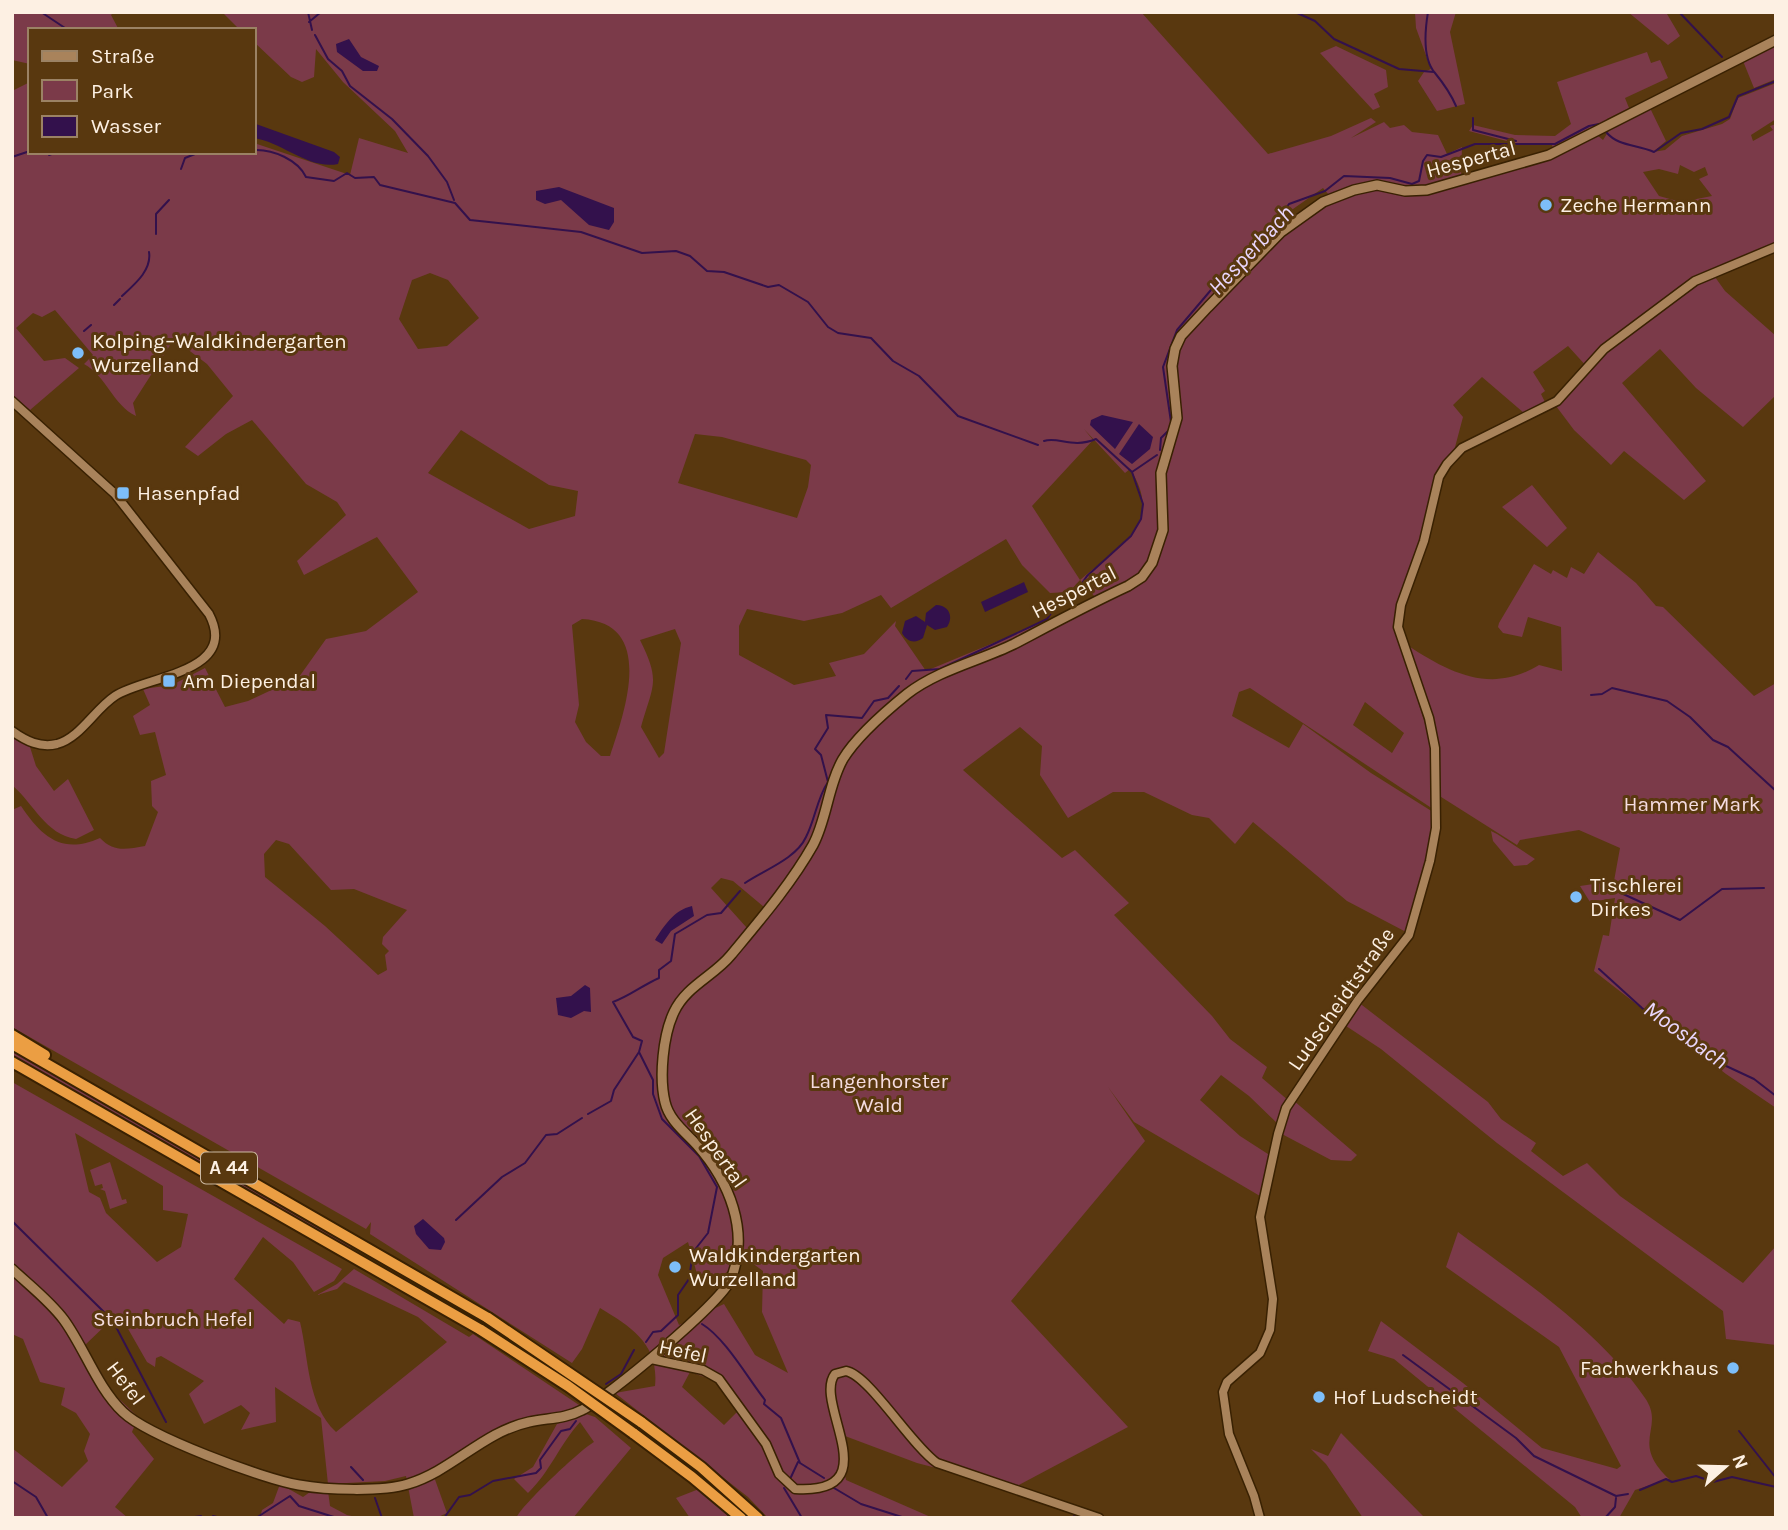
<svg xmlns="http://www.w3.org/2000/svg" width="1788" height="1530" viewBox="0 0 1788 1530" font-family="Karla,sans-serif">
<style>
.green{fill:#7b3a49;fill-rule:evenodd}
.water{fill:#33114c}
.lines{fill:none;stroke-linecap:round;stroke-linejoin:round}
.stream{stroke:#33114c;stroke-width:2}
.tertiary-casing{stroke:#392102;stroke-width:11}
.secondary-casing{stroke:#392102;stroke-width:12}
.motorway-casing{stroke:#392102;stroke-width:14}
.tertiary{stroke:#a9835b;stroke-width:8}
.secondary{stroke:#a9835b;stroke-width:9}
.motorway{stroke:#eb9e43;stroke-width:10}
.motorway-bridge-casing{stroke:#392102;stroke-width:14;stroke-linecap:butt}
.motorway-bridge{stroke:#eb9e43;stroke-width:10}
.poi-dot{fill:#7dbef9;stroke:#59380f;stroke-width:2.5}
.labels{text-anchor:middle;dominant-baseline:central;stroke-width:6;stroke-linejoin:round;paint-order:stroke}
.shield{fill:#59380f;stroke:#ccb9a3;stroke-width:2}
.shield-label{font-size:19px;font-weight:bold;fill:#fdf0e3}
.street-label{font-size:21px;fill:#fdf0e3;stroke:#59380f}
.poi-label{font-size:21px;fill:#fdf0e3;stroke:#59380f;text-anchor:start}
.park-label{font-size:21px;fill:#f5dce0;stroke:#59380f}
.water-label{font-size:23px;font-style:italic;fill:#e9d6fc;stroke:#59380f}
</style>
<rect width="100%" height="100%" fill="#59380f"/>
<path class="green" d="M12,12H114L111,15L119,30H30V64L12,60Z
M222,12H1141L1268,154L1331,136L1371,118L1376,122L1351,138L1384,122L1390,128L1404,125L1412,132L1438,135L1447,154L1462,147L1461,176L1416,187H1353L1329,195L1323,188L1273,223L1353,193L1371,189L1426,194L1528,166L1554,157L1596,134L1603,140L1610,129L1650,108L1666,141L1653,152L1665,150L1682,136L1722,124L1730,119L1738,98L1776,83V119L1751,135L1753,141L1773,130L1770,126L1776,124V244L1710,270L1725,291L1776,336V395L1743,427L1696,388L1660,349L1622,383L1706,481L1684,500L1624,451L1611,465L1574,430L1556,406L1588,368L1568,346L1533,372L1545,391L1541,394L1546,404L1524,413L1482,377L1453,405L1463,417L1454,451L1444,464L1394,625L1432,746L1433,809L1250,688L1239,692L1232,716L1289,748L1303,724L1371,773L1433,812V841L1408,933L1347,901L1253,822L1235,844L1209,818L1192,815L1144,792H1113L1068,818L1040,775L1042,746L1020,727L963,770L1062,858L1075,850L1129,903L1114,915L1212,1016L1230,1039L1267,1067L1262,1078L1289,1101L1279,1125L1249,1096L1221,1075L1200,1100L1240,1136L1271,1156L1260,1196L1134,1122L1108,1087L1145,1141L1011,1301L1128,1427L1013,1488L917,1463L837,1433L846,1480L933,1518H768L748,1497L615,1393L655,1386C659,1345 633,1328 600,1308L582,1349L572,1363L370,1234L371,1222L366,1229L12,1027V810L21,806C42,837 62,855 100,838C114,853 127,849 145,846L158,812L152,806L151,781L166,775L155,732L140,735L133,716L150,705L143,689L172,685L205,668L225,707L248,701L299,677L326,639L366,631L418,592L377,537L304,575L297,561L346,515L337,502L306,484L252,420L226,434L198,456L185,447L233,396L207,364L174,339L133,403L136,416C113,405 107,377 84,364L93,355L55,310L42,317L33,313L16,328L44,361L65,358L79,368L30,410L12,395V91L30,82V152H254V143L350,175L359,138L408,153L395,131L343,82L316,49L314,77L302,82L291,77L254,42V30H240ZM1680,165L1694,172L1705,167L1708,175L1699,179L1712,196L1681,202L1659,196L1643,172L1659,169L1678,174ZM430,273L448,280L479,318L447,346L418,349L399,319L412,280ZM1084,429L1125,473L1130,469C1166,524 1117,548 1080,580L1032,506L1093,440ZM461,430L549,485L578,491L575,516L529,529L428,473ZM695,434L722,437L806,460L811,465L808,487L797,518L678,483ZM1161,513L1154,565L1123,589L926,671L895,626L896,621L864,654L829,663L836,676L794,685L739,655V626L747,609L804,621L842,613L881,595L891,608L1006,539L1022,565L1050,593L1069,592L1080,580L1096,598L1138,576L1152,565ZM582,619C656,623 625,711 610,756H601L586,742L575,722L579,705L572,625ZM675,629L681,643L664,753L659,758L641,727C653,684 661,682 640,640ZM1365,702L1404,733L1392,753L1353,725ZM276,840L289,844L331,890L354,889L407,910L383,937L382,944L389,951L385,955L387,970L378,975L325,926L265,877L264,854ZM721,878L733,881L764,907L747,928L711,888ZM688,1242L697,1274L710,1281L721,1277L744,1257L763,1271L762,1312L788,1373L755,1355L724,1304L679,1325L658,1275L663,1258ZM690,1372L716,1381L739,1410L724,1425L682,1387Z
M1415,12H1456L1450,32L1465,104L1437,111L1418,81L1424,72L1431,69L1416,28Z
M1628,12H1680L1667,14L1680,36L1668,45Z
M1336,46L1386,70L1388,87L1374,94L1380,107L1373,110L1320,53Z
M1773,46L1776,49V79L1754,88L1743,61Z
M1647,52L1651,63L1660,60L1668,78L1625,98L1629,108L1607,119L1609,122L1553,149L1552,145L1518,144L1469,131L1473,125L1515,135L1555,136L1571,124L1557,82Z
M1532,485L1567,528L1547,547L1502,507Z
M1598,552L1636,583L1656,606L1663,607L1754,696L1776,683V1108L1726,1074L1594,971L1603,935L1609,936L1615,898L1590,902L1580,886L1614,881L1620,848L1579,830L1520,840L1517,845L1438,795V768L1407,645C1451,674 1492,694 1539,665L1562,671L1561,627L1528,617L1522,637L1503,633L1498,627L1499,623L1534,564L1551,574L1553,570L1567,578L1571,567L1584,574Z
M12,736L30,747L36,766L54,791L68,779L94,830L76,839C45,834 34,804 12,785Z
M1491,831L1497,834L1535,859L1527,865L1514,866L1493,841Z
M1358,1002L1488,1102L1501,1119L1536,1143L1531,1151L1563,1176L1587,1163L1620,1196L1743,1283L1776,1246V1345L1726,1339L1723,1311L1497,1143L1381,1049L1343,1024Z
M12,1050L352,1244L350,1249L12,1058Z
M12,1082L342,1269L334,1281L314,1292L293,1262L263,1237L234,1279L284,1324L288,1319L300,1322C309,1359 307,1405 336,1432L447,1342L418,1317L344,1282L337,1289L317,1295L337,1284L354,1269L469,1337L473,1334L582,1407L529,1422L433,1474L447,1513L436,1518H414L406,1476L385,1481L328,1484L321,1418L275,1387L276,1422L241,1430L250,1413L241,1405L204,1424L189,1394L204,1381L161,1356L156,1358L155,1367L147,1362L123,1320L108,1323L85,1345L113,1393L138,1417L132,1432L154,1459L115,1507L128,1518H12V1448L62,1487L88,1461L84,1451L90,1434L76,1413L61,1405L65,1388L40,1382L23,1339L12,1334ZM75,1133L163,1186V1210L188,1214L181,1247L157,1262L106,1213L100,1198L89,1192Z
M1293,1100L1357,1155L1351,1161L1331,1160L1280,1133Z
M110,1162L122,1200L126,1199L127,1203L110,1209L105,1191L100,1189L103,1188L102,1184L95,1186L90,1170Z
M1458,1232C1524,1281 1599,1330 1645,1398C1666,1428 1629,1441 1669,1479L1635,1490L1619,1518H1582L1575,1507L1394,1359L1368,1351L1381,1321L1463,1383L1542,1448L1617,1469L1621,1466L1559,1347L1446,1267Z
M583,1413L595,1417L631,1448L573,1518H486L517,1517C521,1506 581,1449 594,1442L580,1422C560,1444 550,1472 528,1493L514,1479L533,1467L557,1424Z
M1341,1433L1423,1516L1425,1518H1363L1326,1464L1311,1449L1328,1456Z
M280,1484L303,1497L310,1492L328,1491L330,1506L347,1515L361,1518H260L262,1510L273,1503Z
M699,1489L730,1518H690L676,1498Z"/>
<path class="water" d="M349,39L361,57L379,66L377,71H363L337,52L336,44Z
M256,124L334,152L340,157L338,164C309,170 282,142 254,138Z
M559,187L614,208V222L609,230L589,225L561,200L545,204L536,200V191Z
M1102,415L1133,422L1115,449L1090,425L1091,420Z
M1139,424L1153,437L1150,449L1132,464L1119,454Z
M1024,582L1028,592L985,612L981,602Z
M936,605C949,605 954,617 947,627L935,630L927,625L923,638C915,644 907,642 902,633L905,621L916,616L925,622L926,613Z
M692,906L694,916L671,931L662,944L655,940C664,926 674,910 692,906Z
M585,985L590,988L591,1012L584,1011L571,1018L558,1015L556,998L571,996Z
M423,1219L444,1238L445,1242L441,1250L429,1249L416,1234L414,1226Z"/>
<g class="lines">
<path class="stream" d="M41,12L68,30
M308,12L312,30
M1295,12L1315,21L1334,39L1399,69L1434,72
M1428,12C1425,30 1422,58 1435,73C1444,84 1450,92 1456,106
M1679,12L1722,57
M309,22L321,12
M315,35L328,59L342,71L350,86L392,119L428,156L447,182L454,200
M1473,118V130L1516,141
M1606,132C1619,147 1636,144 1654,152L1681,133L1702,129L1729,117L1738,96L1776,81
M254,150C273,149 298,160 306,177L334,181L347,173L355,178L374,177L380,185L455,203L470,220L581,232L642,253L676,251L690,256L707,271L724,272L768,287L779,285L808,302L828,327L838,333L871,338L893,361L919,376L958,416L1038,445
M47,152L49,155L57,152
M12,157L30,151
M181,169L185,158L200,152
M156,234V214L169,200
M122,296C135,284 152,270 149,252
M114,305L120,299
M84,331L91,325
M1171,422L1163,367L1177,330L1233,264L1262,240L1289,204L1325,191L1344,176L1390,178L1412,184L1419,181L1423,161L1427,155L1441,157L1475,144H1555L1589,126L1599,124
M1044,441C1058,436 1072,449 1096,439L1132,472L1157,455
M1160,450L1161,438L1169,430
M906,679L912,671L940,669L1047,619L1064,595L1078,589L1087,576L1131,536L1141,519L1143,504L1132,472
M1591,695L1602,694L1612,688L1667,701L1690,717L1713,740L1728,747L1776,791
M745,883C764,870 796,859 806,837C815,820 817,798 828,782L821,755L815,749L828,728L826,715L862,718L874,701L888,698L899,686
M1621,893L1680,920L1722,889L1764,888
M1599,969L1642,1008L1709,1058L1754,1079L1776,1096
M588,1114L611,1101L614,1090L639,1052
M456,1220L502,1177L525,1163L546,1135L557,1134L582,1118
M12,1221L107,1315
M702,1324C725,1338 747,1377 765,1400L764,1404L781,1418L800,1463L824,1478
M115,1325L166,1422
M646,1342L653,1332L661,1331L678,1315V1295L689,1279L693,1252L708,1233L717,1187L699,1156L662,1119L653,1094V1080L639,1052L642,1041L633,1037L613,1002C628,997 643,985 659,978V970L671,961L675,934L707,915L721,913L740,891
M1403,1355L1516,1438L1534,1456L1616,1496L1628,1494
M606,1384L621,1374L634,1350
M1739,1431L1776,1478
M351,1467L363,1480
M791,1477L798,1462
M12,1481L36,1497L48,1518
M784,1488L802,1518
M834,1488L861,1504L905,1518
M1640,1490L1666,1479L1672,1482L1696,1476L1713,1482L1732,1477L1776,1487
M375,1498L382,1518
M213,1516L221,1518
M1074,1516L1079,1518
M189,1518L201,1516
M256,1518L290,1496L299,1506L337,1518
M444,1518L459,1497L470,1495L493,1481L536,1473L541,1468L540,1460L561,1431L570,1429L576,1421
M1605,1518L1615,1507L1616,1498"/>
<g class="tertiary-casing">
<path id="tertiary" d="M12,401L115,494L209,614C240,673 145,676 115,696C95,709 80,738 57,744C40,748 26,741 12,731
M651,1359L703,1370L719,1379L766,1444L779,1474L795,1489C891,1495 812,1403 835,1374L846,1371C869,1375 911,1445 937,1463L1099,1518
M1260,1518L1254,1496L1229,1434L1223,1392L1227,1382L1260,1353L1270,1330L1273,1299L1260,1217L1278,1134L1286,1108L1358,1000L1409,935L1430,861L1436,828L1435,748L1429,718L1398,627L1401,605L1424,541L1439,477L1447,464L1462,448L1557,401L1604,349L1695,281L1776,247"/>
</g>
<g class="secondary-casing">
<path id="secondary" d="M12,1269C29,1285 50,1301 64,1320C85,1349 97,1387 123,1412C148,1436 263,1479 299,1485C326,1490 382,1492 408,1484C452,1471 483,1432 529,1422C547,1418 565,1419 582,1410C607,1398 721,1303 731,1279C750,1231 729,1181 697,1145C685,1132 669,1120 665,1102C659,1077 663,1035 674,1012C686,986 714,976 731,955C760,920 791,884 813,845C827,819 828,785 843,759C857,736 886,711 907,694C938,670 979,661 1014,644C1052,624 1089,604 1128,586L1142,577L1152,563L1163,530L1161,473L1177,418L1172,366L1175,349L1181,336L1208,307L1281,232L1323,202L1354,190L1377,185L1405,191L1427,190L1549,155L1776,40"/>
</g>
<g class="motorway-casing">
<path id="motorway" d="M12,1035L45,1055
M12,1044L488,1318
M12,1062L481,1330
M641,1422L701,1467L758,1518
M633,1433L692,1477L741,1518"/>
</g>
<use href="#tertiary" class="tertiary"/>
<use href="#secondary" class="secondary"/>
<use href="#motorway" class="motorway"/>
<g class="motorway-bridge-casing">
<path id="motorway-bridge" d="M488,1318L641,1422
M481,1330L568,1386L633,1433"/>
</g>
<use href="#motorway-bridge" class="motorway-bridge"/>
</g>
<g class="poi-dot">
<circle cx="1546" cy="205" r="7"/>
<circle cx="78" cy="353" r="7"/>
<rect x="116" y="486" width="14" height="14" rx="3.5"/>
<rect x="162" y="674" width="14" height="14" rx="3.5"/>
<circle cx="1576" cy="897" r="7"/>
<circle cx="675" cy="1267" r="7"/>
<circle cx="1733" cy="1368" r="7"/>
<circle cx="1319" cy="1397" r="7"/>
</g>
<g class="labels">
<rect class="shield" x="201" y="1152.5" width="56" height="31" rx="5"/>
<g class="shield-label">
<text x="229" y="1168">A 44</text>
</g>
<g class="street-label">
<text transform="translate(1471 159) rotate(-15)">Hespertal</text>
<text transform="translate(1074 592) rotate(-27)">Hespertal</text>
<text transform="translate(1341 999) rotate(-55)">Ludscheidtstraße</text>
<text transform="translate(716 1148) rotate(55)">Hespertal</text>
<text transform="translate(683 1351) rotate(12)">Hefel</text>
<text transform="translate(126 1383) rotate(53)">Hefel</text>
</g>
<g class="poi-label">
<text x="1560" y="205">Zeche Hermann</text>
<text x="92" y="341">Kolping–Waldkindergarten<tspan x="92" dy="24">Wurzelland</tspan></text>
<text x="137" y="493">Hasenpfad</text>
<text x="183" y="681">Am Diependal</text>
<text x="1590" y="885">Tischlerei<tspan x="1590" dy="24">Dirkes</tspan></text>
<text x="689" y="1255">Waldkindergarten<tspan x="689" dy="24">Wurzelland</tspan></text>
<text x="1719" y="1368" text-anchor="end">Fachwerkhaus</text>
<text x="1333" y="1397">Hof Ludscheidt</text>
</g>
<g class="park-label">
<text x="1692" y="804">Hammer Mark</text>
<text x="879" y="1081">Langenhorster<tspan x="879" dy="24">Wald</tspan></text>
<text x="173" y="1319">Steinbruch Hefel</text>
</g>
<g class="water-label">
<text transform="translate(1251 250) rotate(-47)">Hesperbach</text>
<text transform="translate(1686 1035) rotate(36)">Moosbach</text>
</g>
</g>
<rect width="1788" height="1530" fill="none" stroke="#fdf0e3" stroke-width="28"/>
<rect x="28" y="28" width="228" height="126" fill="#59380f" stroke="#9b8264" stroke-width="2"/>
<rect x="42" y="51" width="35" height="10" fill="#a9835b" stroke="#9b8264" stroke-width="2"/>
<text x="91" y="63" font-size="21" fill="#fdf0e3">Straße</text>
<rect x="42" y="80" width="35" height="21" fill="#7b3a49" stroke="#9b8264" stroke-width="2"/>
<text x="91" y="98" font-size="21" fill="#fdf0e3">Park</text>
<rect x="42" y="116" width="35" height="21" fill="#33114c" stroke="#9b8264" stroke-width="2"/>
<text x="91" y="133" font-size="21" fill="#fdf0e3">Wasser</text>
<g transform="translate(1725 1467) rotate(70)" stroke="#59380f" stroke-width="5" paint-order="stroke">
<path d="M0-5L12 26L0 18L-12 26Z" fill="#fdf0e3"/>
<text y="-10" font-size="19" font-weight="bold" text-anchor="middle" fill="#fdf0e3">N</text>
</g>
</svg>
